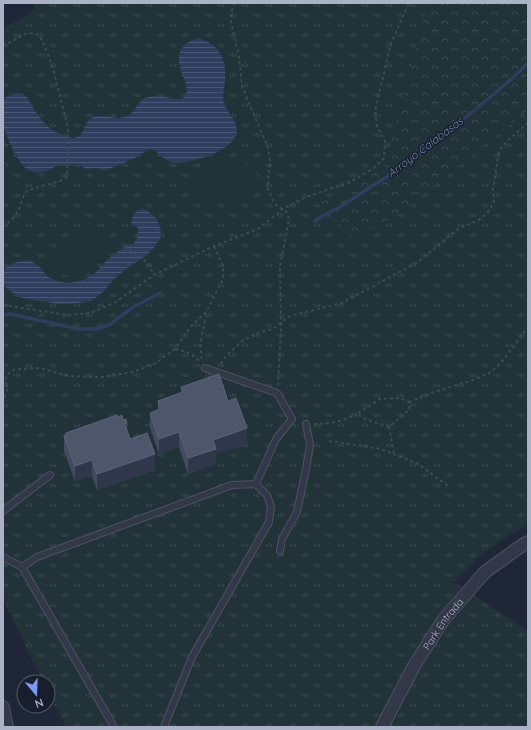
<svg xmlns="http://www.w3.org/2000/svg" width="531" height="730" viewBox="0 0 531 730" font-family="Quicksand,sans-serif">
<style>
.grass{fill:url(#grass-tufts)}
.forest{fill:url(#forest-crowns)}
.pitch{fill:#213238}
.water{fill:url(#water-rules)}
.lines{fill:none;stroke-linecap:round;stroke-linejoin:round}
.stream{stroke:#303d5e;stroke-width:3.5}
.service-casing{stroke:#4d5363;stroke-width:8}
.minor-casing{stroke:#4d5363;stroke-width:14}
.path{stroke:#3b4e53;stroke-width:2;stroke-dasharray:3 3;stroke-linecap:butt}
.service{stroke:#323848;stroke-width:6}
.minor{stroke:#323848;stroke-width:12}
.wall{fill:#434b60}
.shaded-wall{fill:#30374b}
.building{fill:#4e566b;stroke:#5d6479}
.labels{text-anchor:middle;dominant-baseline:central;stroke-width:3;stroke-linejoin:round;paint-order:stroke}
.street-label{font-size:10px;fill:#acb2c5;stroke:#181e2c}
.water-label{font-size:11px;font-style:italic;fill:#7385af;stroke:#181e2c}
</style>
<defs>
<pattern id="grass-tufts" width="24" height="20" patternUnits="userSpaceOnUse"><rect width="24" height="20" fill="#213238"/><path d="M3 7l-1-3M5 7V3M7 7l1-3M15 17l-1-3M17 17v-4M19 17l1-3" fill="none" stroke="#3f4d53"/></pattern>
<pattern id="forest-crowns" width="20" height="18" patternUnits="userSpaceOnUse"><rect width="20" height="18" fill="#213238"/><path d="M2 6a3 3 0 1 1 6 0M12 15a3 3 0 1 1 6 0" fill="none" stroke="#3f4d53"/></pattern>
<pattern id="water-rules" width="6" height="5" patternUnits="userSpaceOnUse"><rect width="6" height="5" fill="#303d5e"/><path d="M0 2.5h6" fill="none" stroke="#4b5774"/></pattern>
</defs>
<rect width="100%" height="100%" fill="#1f2637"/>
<path class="grass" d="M36,3H528V525L512,533L481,555L454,582L528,631V727H66L48,691V682H43L3,599V29L32,12Z"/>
<path class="forest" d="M428,3H528V110L397,215L355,239L319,204L384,167Z"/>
<path class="pitch" d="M221,161C235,161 256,162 258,180C259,191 245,201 235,202C229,202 223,200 217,200C210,201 205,204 199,200C186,192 193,173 203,166C208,162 215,162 221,161Z
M3,163C15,172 18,188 3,196Z
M95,230C97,230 99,230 101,231C109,233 112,241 110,248C108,253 89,270 83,274C81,276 78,277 75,277C66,276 56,272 49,266L48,256L50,251L63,244L69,245L77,242L91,232Z"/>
<path class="water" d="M198,38C220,44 227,60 225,82C224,89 222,96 224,103C229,116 243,125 234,139C225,153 188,165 171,162C163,160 156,149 151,149C149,149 146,151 143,153C135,159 126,162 116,166C112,168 106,170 102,170C100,170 98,168 96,168C94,168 92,169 90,169C85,170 81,165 76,164C73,164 70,166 67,166C63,166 59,165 55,167C53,167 52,169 50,170C43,173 33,173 27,169C18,163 7,139 5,130L3,129V99C9,96 16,91 23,94C28,96 29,102 32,106C40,119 49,131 65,136C67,137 71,138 74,138C86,136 83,123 91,118C101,112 113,121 124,117C135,114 136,104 143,99C150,95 163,96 170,98C173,98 177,100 179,99C182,99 185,97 186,94C188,92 186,88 186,85C184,77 180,70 179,62C177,49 187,41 198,38Z
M141,209L147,210L157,219L161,230L160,239L153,249L147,255L126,269L114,279L101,294L91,301L71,304H61L26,299L15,295L3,285V270C11,262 20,261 30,260L39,266L48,277L61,282L69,283L73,282L84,280L94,274L106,261L117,252L130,244H133C137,239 139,234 138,228L132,225C130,218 135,211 141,209Z"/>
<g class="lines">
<path class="stream" d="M315,221L322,216L338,208L402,167L441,138L507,83L528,63
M3,315L11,314L78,329H95L109,325L133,307L160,293"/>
<g class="service-casing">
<path id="service" d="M205,368L277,393L292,419L276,439L256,484
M3,511L50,475
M280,551L282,539L297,512L306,469L310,445L306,424
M3,557L22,567L37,557L232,485L256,484L267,495L271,507L269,522L192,657L164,727
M22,567L114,727"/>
</g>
<g class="minor-casing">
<g id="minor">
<path d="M3,707L7,727"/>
<path id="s1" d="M382,727L414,666L444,619L485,572L524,544L528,542"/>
</g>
</g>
<path class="path" d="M235,3L232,10L231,22L239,57L242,86L248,101L268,147L270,160L268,182V190L274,202L277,206L287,212L289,219L280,267L281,326L278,385
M3,46L27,33L37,34L42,40L52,65L66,120L68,131L67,177L63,180C55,183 30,188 25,193C23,196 22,201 21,205C17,214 12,221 3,226
M124,246L148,263L154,275
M3,305L68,315L90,313L114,303L154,275L214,246L258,229L283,209L306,197L350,182L374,168L384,158L385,141L377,126L375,111L391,43L409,3
M175,349C185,351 193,353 199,361
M202,359C198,347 204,325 207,312
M221,364L225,357L242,341L258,333L273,329L281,322L290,316L342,303L418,262L458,229L479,220L488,212L494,202L493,189L499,151L507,141L528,123
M409,402L434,392L473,380L489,373L500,364L528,327
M3,403L7,390L6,376L11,371L18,369L40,368L69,376L102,377L133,372L156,363L175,349L191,326L207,311L223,279V266L214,246
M314,424C329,424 344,421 357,414
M389,427L367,420L357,414L380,399L399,398L409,402V410L389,427L394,454
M329,441L381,449L418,464L448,486"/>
<use href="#service" class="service"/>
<use href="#minor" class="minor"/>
</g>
<path class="wall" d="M181,387L228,401L247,444L216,454V464L188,474L179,447L159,454L150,428V413L158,410V401L181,393Z
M118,417L127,431L130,439L155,470L97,490L92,475L75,481L64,451V436L66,435V433Z"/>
<path class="shaded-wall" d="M127,423V438L125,424Z
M247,428V444L216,454V464L188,474V458L213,440Z
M179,432V447L159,454V439Z
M155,454V470L97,490V474Z
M92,460V475L75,481V466Z"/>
<path class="building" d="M219,374L228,401L236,398L247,428L213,440L216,449L188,458L179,432L159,439L150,413L160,409L158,401L183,392L181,387Z
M117,415L118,417L122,415L123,420L126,419L127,423L125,424L130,439L147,433L155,454L97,474L92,460L75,466L64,436L67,435L66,433Z"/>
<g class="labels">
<g class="street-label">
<text stroke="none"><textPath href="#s1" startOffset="120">Park Entrada</textPath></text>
</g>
<g class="water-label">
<text transform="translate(425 147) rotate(-37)">Arroyo Calabasas</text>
</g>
</g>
<rect width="531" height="730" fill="none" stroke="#acb2c5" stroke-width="8"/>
<g transform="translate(36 694) rotate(161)"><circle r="19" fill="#181e2c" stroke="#535969"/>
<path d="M0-3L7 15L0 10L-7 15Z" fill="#7b9bfb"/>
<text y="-6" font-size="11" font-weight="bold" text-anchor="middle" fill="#acb2c5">N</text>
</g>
</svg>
